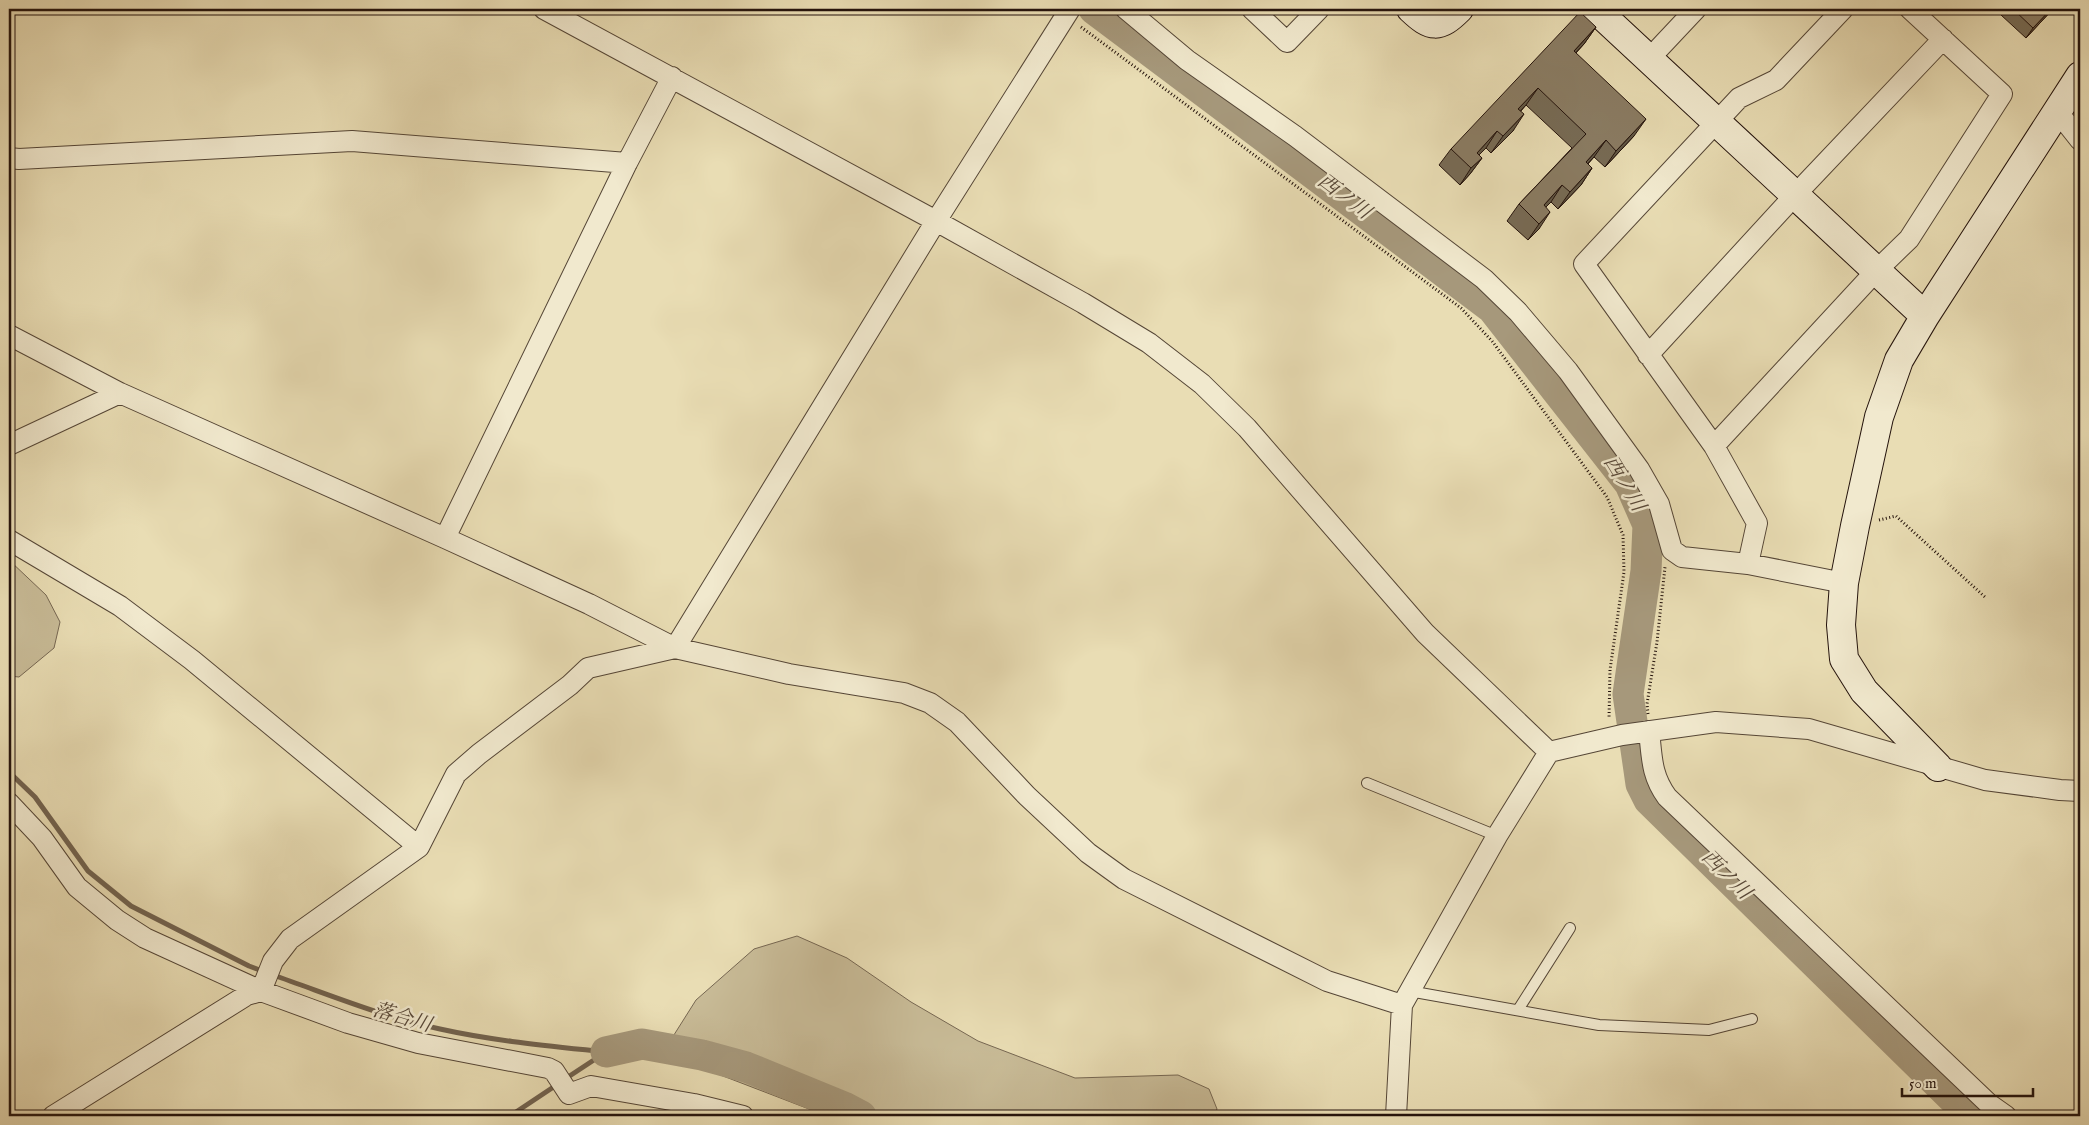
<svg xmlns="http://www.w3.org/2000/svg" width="2089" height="1125" viewBox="0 0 2089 1125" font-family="'IM FELL English','Noto Serif JP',serif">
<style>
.green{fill:#c8bb97;stroke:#766752}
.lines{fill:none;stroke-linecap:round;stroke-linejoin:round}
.stream{stroke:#72634f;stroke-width:5}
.river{stroke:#a6987b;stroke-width:31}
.lane-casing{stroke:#554636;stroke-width:12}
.street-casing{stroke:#554636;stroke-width:22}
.secondary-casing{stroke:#24130c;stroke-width:30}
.path{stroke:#24130c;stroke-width:3;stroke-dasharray:1 2.5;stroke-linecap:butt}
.lane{stroke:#f1e9ce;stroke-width:10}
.street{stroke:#f1e9ce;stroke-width:20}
.secondary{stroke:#f1e9ce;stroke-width:28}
.wall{fill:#776b55;stroke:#24130c}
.shaded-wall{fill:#615745;stroke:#24130c}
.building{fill:#8a7c63;stroke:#24130c}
.labels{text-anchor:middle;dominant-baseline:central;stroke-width:5;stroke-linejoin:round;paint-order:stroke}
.water-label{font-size:20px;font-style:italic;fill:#584838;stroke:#f1e9ce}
</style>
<rect width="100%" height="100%" fill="#e9ddb4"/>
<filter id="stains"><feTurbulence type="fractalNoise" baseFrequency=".004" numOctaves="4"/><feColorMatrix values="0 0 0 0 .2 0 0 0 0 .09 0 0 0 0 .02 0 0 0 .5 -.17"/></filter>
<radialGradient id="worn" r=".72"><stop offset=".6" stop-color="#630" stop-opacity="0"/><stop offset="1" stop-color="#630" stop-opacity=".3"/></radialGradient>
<path class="green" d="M9,560L46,595L60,622L54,648L19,677L9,676Z
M797,936L847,958L911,1002L978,1041L1075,1078L1178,1075L1209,1089L1217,1109L1214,1116H834L809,1109L710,1071L672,1038L696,1000L754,949Z"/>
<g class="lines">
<path class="stream" d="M9,772L35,797L88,871L131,906L249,966L265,972
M273,975C328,994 383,1017 440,1029C494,1041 550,1046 606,1052
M565,1079L606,1052
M510,1116L558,1084"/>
<path class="river" d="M1094,9L1492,308L1630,484L1648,525L1646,571L1628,694L1641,784L1649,800L1971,1116
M606,1052L642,1044L702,1055L746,1067L844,1107L861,1116"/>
<g class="lane-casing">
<path id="lane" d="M1367,783L1497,836
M1409,991L1599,1025L1709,1030L1752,1019
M1518,1010L1570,928"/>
</g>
<g class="street-casing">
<path id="street" d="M544,9L936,221L1083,303L1149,343L1202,384L1247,428L1425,633L1549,752
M1126,9L1187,60L1295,136L1484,279L1518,312L1568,371L1639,469L1659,504L1672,550L1682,557L1748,564L1844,583
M1252,9L1287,42L1319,9
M1649,59L1696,9
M2057,111L2080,140
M9,158L19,159L352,141L627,163
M9,335L120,393L445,538L589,604L675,648L789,674L904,693L930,703L957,722L1027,796L1088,853L1124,879L1327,981L1402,1005
M1648,355L1795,195L1943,39
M9,445L120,393
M1714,446L1876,271L1909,239L2002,94L1910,9
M445,538L627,163L672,77
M9,540L120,606L192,660L419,847
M1748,564L1757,523L1714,446L1584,264L1739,98L1776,80L1843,9
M1649,731C1652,757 1651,775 1667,797L1989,1104L2006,1116
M9,803L42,838L77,887L117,920L145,938L261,991L348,1023L418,1043L548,1068L554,1071L569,1094L591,1086L694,1104L743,1116
M261,991L273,961L290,939L419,847L456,774L479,754L570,685L588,668L675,648L936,221L1070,9
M53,1116L247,995L261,991
M1396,1116L1402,1005L1497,836L1549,752L1622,735L1716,722L1809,729L1985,780L2060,790L2080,791"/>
</g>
<g class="secondary-casing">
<path id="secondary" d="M1411,9C1431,28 1439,29 1459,9
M1595,9L1925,316
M1938,767L1864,691L1844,659L1841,625L1844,583L1855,526L1879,417L1899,360L1925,316L2080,76"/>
</g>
<path class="path" d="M1081,27L1461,308L1492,341L1607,497L1623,535L1624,572L1610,670L1609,719
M1879,520L1896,516L1985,597
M1648,714L1647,704L1657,642L1665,567"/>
<use href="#lane" class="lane"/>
<use href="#street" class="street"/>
<use href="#secondary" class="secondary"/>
</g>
<path class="wall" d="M2006,9H2053L2026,38L2001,15Z
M1596,27L1584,44L1576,53L1634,136L1605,167L1594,157L1588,164L1592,168L1581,185L1558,209L1551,202L1546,207L1539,229L1528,240L1507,221L1519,204L1572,148L1526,105L1521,111L1513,131L1491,153L1486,148L1479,155L1482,158L1470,174L1460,185L1439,165L1451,149Z"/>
<path class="shaded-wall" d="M2051,9H2053L2026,38L2033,28Z
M1596,27L1584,44L1562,67L1574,51Z
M1538,88L1526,105L1507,125L1518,109Z
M1524,114L1513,131L1491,153L1503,136Z
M1646,119L1634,136L1605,167L1616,151Z
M1497,131L1486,148L1468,166L1477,153Z
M1606,140L1594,157L1574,178L1586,162Z
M1482,158L1470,174L1460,185L1471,168Z
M1592,168L1581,185L1558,209L1570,192Z
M1562,185L1551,202L1534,219L1544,205Z
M1550,212L1539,229L1528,240L1539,224Z"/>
<path class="building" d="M2013,9H2051L2033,28Z
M1580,12L1596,27L1574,51L1646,119L1616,151L1606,140L1586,162L1592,168L1570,192L1562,185L1544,205L1550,212L1539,224L1519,204L1586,134L1538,88L1518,109L1524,114L1503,136L1497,131L1477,153L1482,158L1471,168L1451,149Z"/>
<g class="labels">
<g class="water-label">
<text transform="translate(1344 197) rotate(37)">西ノ川</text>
<text transform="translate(1624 484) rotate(59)">西ノ川</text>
<text transform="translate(1726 875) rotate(45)">西ノ川</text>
<text transform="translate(402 1018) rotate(16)">落合川</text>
</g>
</g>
<rect width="2089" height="1125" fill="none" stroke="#e9ddb4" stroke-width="30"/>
<rect x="10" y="10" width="2069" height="1105" fill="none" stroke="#24130c" stroke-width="2.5"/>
<rect x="15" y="15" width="2059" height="1095" fill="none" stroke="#24130c"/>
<path d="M1902 1088v8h131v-8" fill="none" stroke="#24130c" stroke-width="2.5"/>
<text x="1909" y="1088" font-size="15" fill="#24130c" stroke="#f1e9ce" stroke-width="4" paint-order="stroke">50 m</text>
<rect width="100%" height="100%" filter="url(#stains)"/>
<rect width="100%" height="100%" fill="url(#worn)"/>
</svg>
